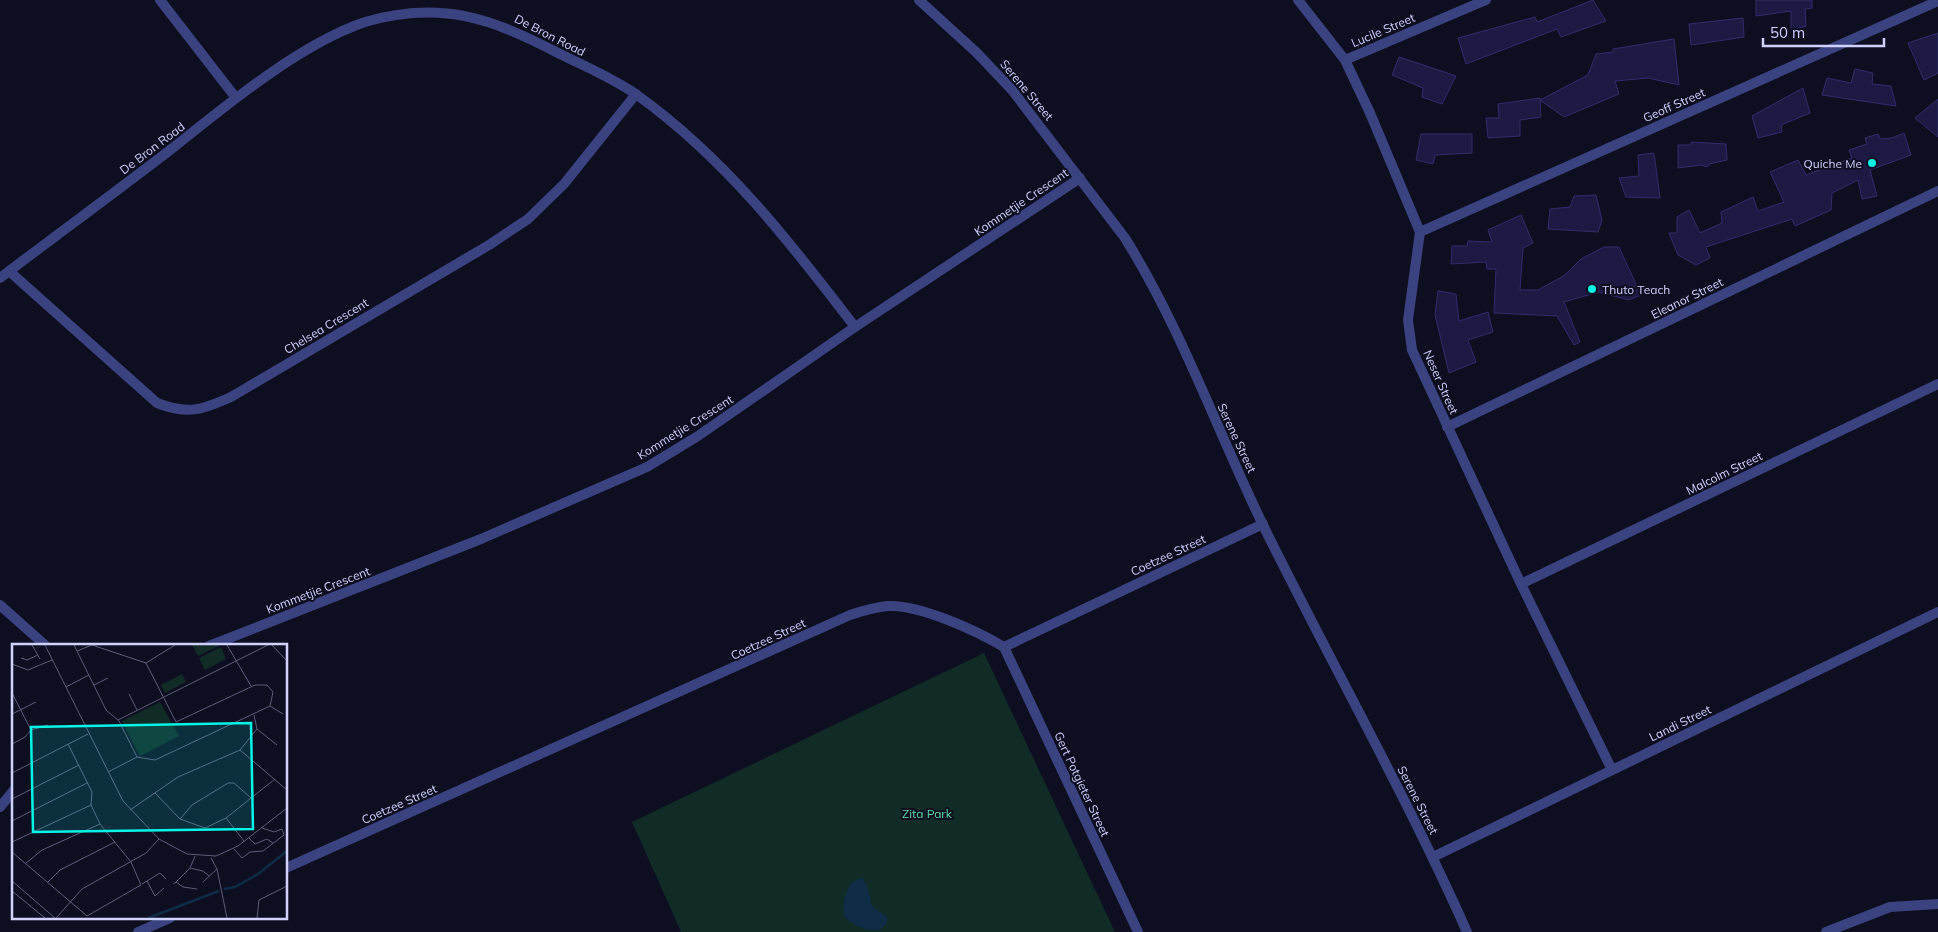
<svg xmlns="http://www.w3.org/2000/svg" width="1938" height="932" viewBox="0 0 1938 932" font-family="Mulish,sans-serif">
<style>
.green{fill:#112b26}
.water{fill:#0e2c45}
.building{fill:#1c1a42;stroke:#302d6d}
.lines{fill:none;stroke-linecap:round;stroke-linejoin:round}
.minor{stroke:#3a427f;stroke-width:10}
.tertiary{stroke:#3a427f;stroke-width:10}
.poi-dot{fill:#06f3e7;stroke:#0e0e21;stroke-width:2}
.labels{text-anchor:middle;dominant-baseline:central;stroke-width:4;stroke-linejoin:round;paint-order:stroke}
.street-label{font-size:12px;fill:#cfd1fe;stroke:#0e0e21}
.poi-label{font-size:12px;fill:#cfd1fe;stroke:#0e0e21;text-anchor:end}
.park-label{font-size:12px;fill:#5ddca9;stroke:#0e0e21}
.inset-river{fill:none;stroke:#0e2c45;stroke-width:2.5}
.inset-road{fill:none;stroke:#5b5c79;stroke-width:1}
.view{fill:#06f3e7;fill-opacity:0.15;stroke:#06f3e7;stroke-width:2.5}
.inset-edge{fill:none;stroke:#cfd1fe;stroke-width:2.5}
</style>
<rect width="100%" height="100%" fill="#0e0e21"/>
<path class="green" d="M984,653L1115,932H681L632,822Z"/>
<path class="water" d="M862,878L867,885L872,906L887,917V923L880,930C867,932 853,926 844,916C843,902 845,881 862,878Z"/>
<path class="building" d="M1593,0L1606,21L1561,37L1557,29L1466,64L1458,38L1535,17L1537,22Z
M1756,0H1812V8L1805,9L1806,26L1791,30V11L1756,16Z
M1743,18L1744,37L1691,45L1689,24Z
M1938,33V73L1924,80L1908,43Z
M1674,39L1679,85L1648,78L1615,81L1619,94L1564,117L1540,100L1588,75L1596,54L1613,52V49Z
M1399,57L1456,76L1442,104L1422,97L1423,88L1392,75Z
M1855,69L1873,73L1872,84L1891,86L1896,106L1822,95L1827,78L1851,83Z
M1803,88L1810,113L1781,125L1782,132L1758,138L1752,116Z
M1540,98L1541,117L1520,120V136L1488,138L1486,118H1499L1498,104Z
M1938,99V137L1915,118Z
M1904,133L1911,155L1870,170L1877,196L1862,199L1858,180L1832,193L1831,210L1795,226L1792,219L1706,247L1710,258L1696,265L1678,255L1669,233H1677V217L1689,210L1700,233L1722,223L1721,212L1753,197L1758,211L1784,202L1770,172L1798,160L1806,175L1852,158L1849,150L1867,144L1865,138L1878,134L1880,139L1892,138Z
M1421,134H1472V153L1435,155L1433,164L1416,160Z
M1691,142L1726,144L1727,160L1709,164L1707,167L1701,165L1678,168V145H1691Z
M1654,153L1660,198L1626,197L1619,178L1639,176L1638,155Z
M1596,195L1602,220L1598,232L1548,229L1550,209L1570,207L1574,196Z
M1521,215L1533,243L1523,248L1520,290H1538L1565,275L1581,259L1604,247H1619L1641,295L1629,300L1599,292L1564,302L1580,342L1574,345L1557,316L1494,313L1496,269H1487L1486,262L1451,264L1452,246H1467L1468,241L1492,242L1488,230Z
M1438,291L1456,294L1459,321L1488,312L1493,332L1468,340L1476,362L1449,373L1435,315Z"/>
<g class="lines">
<path class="minor" d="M160,0L236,98
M1298,0L1345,60L1370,113L1420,232L1408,320L1412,350L1521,584L1612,770
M1345,60L1486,0
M1420,232L1938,1
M9,271L157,403C188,415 202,410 231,397L489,245L528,219L564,184L636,94
M0,278C58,234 117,191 174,147C228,104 300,44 365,22C441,0 491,18 558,53C584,66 613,78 637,95C725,158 790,242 855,327
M1447,427L1938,191
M1521,584L1938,384
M0,605L46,646
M209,646L481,539L647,467L698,436L855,327L1080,178
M1004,647L1138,932
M1004,647L1263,524
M0,807L14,790
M1433,857L1938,612
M286,868L850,615C862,611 875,607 888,606C919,604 977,631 1004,647
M138,932L170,918
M1826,932L1890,907L1938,904"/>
<path class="tertiary" d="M919,0L977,53L1012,90L1125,238C1181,328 1217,430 1263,525C1330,661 1405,793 1467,932"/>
</g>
<g class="poi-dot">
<circle cx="1872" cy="163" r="5"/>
<circle cx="1592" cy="289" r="5"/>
</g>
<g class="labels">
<g class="street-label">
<text transform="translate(1383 30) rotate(-23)">Lucile Street</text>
<text transform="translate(550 35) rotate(27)">De Bron Road</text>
<text transform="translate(1027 90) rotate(50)">Serene Street</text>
<text transform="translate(1674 105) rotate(-24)">Geoff Street</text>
<text transform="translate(152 148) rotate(-37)">De Bron Road</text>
<text transform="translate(1021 202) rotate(-34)">Kommetjie Crescent</text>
<text transform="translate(1687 298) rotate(-26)">Eleanor Street</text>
<text transform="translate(326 326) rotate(-31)">Chelsea Crescent</text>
<text transform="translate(1441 382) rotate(66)">Neser Street</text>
<text transform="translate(685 427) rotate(-32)">Kommetjie Crescent</text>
<text transform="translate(1237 438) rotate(65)">Serene Street</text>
<text transform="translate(1724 473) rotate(-26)">Malcolm Street</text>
<text transform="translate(1168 555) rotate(-25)">Coetzee Street</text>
<text transform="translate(318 590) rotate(-21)">Kommetjie Crescent</text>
<text transform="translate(768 639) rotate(-25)">Coetzee Street</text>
<text transform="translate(1680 723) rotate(-26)">Landi Street</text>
<text transform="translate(1082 784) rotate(65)">Gert Potgieter Street</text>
<text transform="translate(1418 800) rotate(63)">Serene Street</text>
<text transform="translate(399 804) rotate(-24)">Coetzee Street</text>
</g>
<g class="poi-label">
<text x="1862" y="163">Quiche Me</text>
<text x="1602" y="289" text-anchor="start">Thuto Teach</text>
</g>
<g class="park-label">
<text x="927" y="813">Zita Park</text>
</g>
</g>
<g transform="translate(12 644)">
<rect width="275" height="275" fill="#0e0e21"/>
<path d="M180,1H206L207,2L186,12ZM209,3L214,15L193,26L187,14ZM170,30L174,38L153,49L149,41ZM148,58L167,92L128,112L110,77Z" fill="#112b26"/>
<path class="inset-river" d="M212,245L223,243L246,230L275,207M136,274L207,247"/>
<path class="inset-road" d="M20,1L28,15M33,1L111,157L147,195L175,210L204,212L226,202L275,164M62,1L94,66L107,77L125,113M215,1L239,42M260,1L275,17M65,7L80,1L134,19M9,14L15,16L26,11M134,19L164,78L243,41H255L261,48L258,62M134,19L163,1M0,20L16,26L40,16M82,41L96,34M54,43L77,31M0,49L19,86M117,50L125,66M258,62L271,70M0,70L24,58M106,76L256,1M245,85L265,101M19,86L36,81M0,100L13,93L19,86M228,106L275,146M96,128L125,113L143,116L258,62M0,129L76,90M143,149L168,175L193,184L214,174L263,135M0,155L67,121M118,166L166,133L228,106L245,85L242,71M214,174L232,197M168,175L180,161L216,139H222L239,154M0,177L75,139M237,194L243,200L255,195L261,199M0,198L79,161M222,205L230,214L238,208L251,207L272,191L270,185L262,188L250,184M0,208L75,272L129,241L119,218L88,180L79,161L80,148L56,100M199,214L205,225L215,274M13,220L30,206L88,180M178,224L191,227L197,232M0,237L43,274M135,237L143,252L152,244M36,238L48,226L103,198M164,238L171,243L185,245M191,238L205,225M130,240L148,229L154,235M162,240L178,224L183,212M0,247L33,274M44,274L70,245L134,209L147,195M245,274L247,256L275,242"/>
<path class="view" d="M239,79L241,185L21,188L19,83Z"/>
<rect width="275" height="275" class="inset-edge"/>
</g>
<path d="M1763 38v8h121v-8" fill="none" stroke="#cfd1fe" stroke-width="2.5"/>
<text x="1770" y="38" font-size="15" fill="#cfd1fe" stroke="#0e0e21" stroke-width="4" paint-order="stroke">50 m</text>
</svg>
